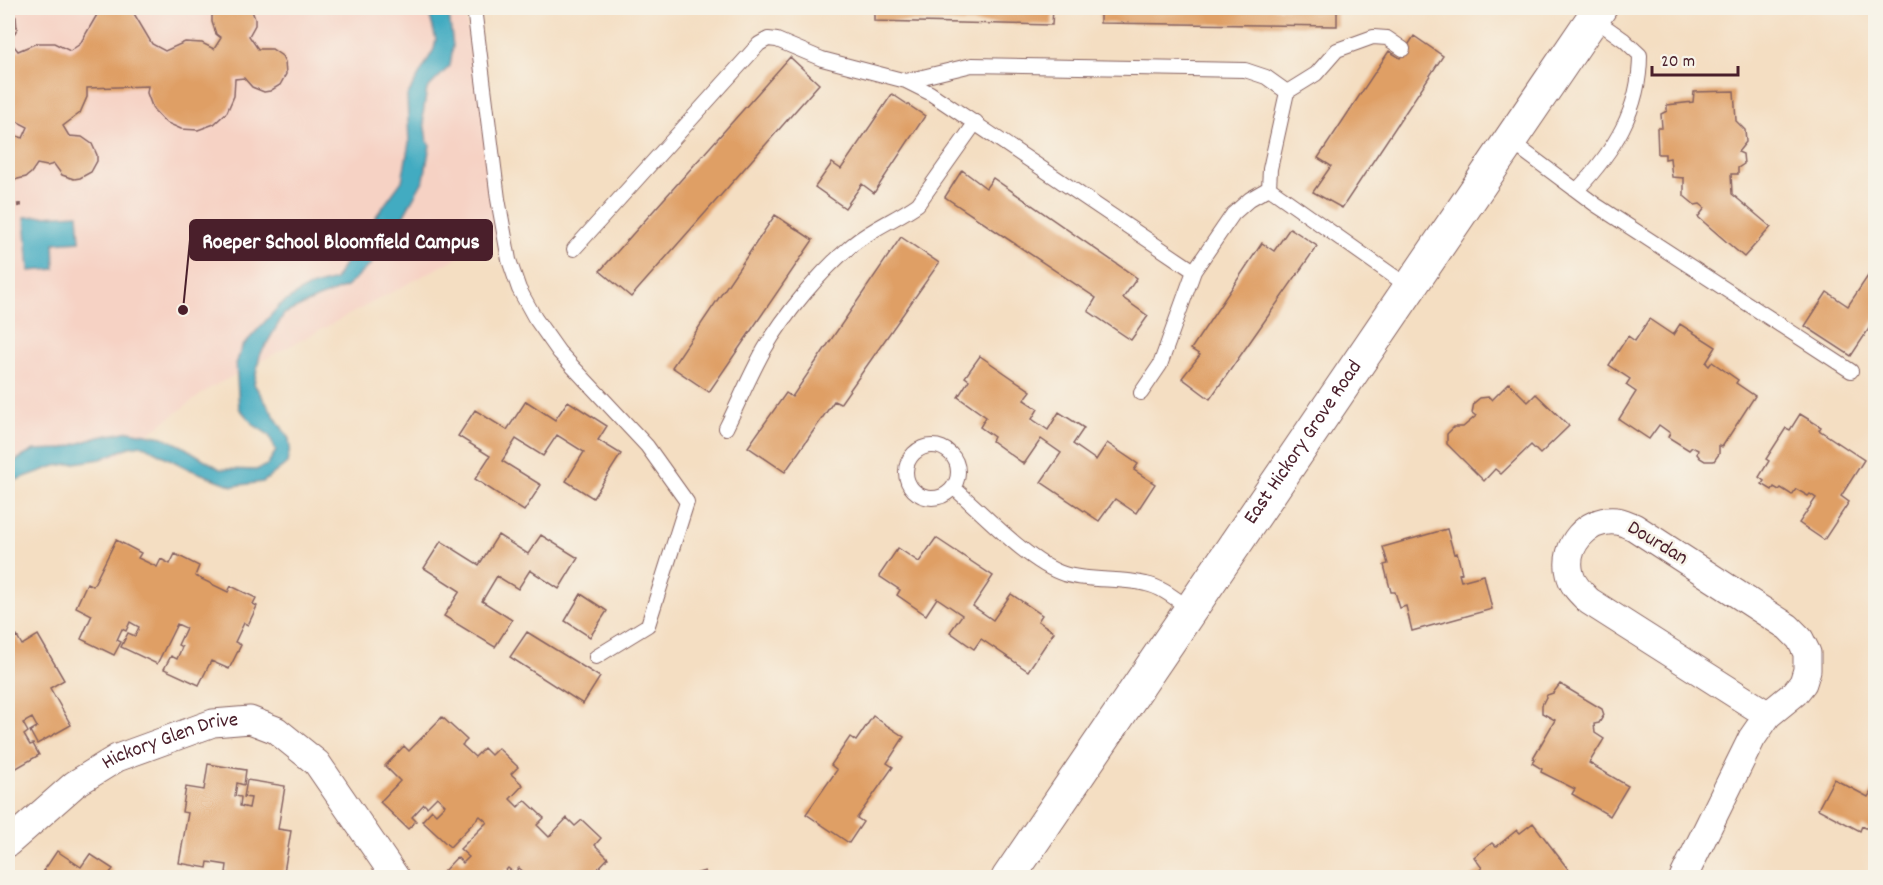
<svg xmlns="http://www.w3.org/2000/svg" width="1883" height="885" viewBox="0 0 1883 885" font-family="Dekko,sans-serif">
<style>
.built{fill:#f6d2c4}
.water{fill:#42abc1;stroke:#466576;stroke-width:1.5}
.building{fill:#df9f65}
.lines{fill:none;stroke-linecap:round;stroke-linejoin:round}
.lane-casing{stroke:#866260;stroke-width:16}
.street-casing{stroke:#866260;stroke-width:29}
.secondary-casing{stroke:#866260;stroke-width:35}
.path{stroke:#866260;stroke-width:4;stroke-dasharray:4.5 4.5;stroke-linecap:butt}
.lane{stroke:#fff;stroke-width:14}
.street{stroke:#fff;stroke-width:27}
.secondary{stroke:#fff;stroke-width:33}
.labels{text-anchor:middle;dominant-baseline:central;stroke-width:5;stroke-linejoin:round;paint-order:stroke}
.street-label{font-size:21px;fill:#4a1f2b;stroke:#f7f3e8}
.leader{fill:none;stroke:#4a1f2b;stroke-width:2}
.callout-dot{fill:#4a1f2b;stroke:#f7f3e8;stroke-width:2}
.callout{fill:#4a1f2b;stroke:#4a1f2b;stroke-width:2}
.callout-label{font-size:22px;text-anchor:middle;font-weight:bold;fill:#fff}
</style>
<rect width="100%" height="100%" fill="#f7f3e8"/>
<filter id="ink" filterUnits="userSpaceOnUse"><feTurbulence type="fractalNoise" baseFrequency=".0167" numOctaves="2"/><feDisplacementMap in="SourceGraphic" scale="12" xChannelSelector="R" yChannelSelector="G"/><feConvolveMatrix kernelMatrix="1 2 1 2 8 2 1 2 1" color-interpolation-filters="sRGB"/></filter>
<filter id="wash" filterUnits="userSpaceOnUse"><feTurbulence type="fractalNoise" baseFrequency=".008" numOctaves="4" result="noise"/><feDisplacementMap in="SourceGraphic" scale="24" xChannelSelector="R" yChannelSelector="G"/><feGaussianBlur stdDeviation="1.35" result="paint"/><feColorMatrix in="noise" values="0 0 0 0 0 0 0 0 0 0 0 0 0 0 0 0 0 1.4 0 .05"/><feComposite in="paint" operator="in"/></filter>
<g filter="url(#wash)">
<rect width="100%" height="100%" fill="#f4dec2"/>
<path class="built" d="M8,8H464L506,232L210,388L115,458L8,472Z"/>
<path class="water" d="M428,8H448L453,46L450,66L427,89L423,114L427,141L430,145L424,179L399,223L371,264L346,287L316,299L284,314L260,355L254,384L289,439L290,448L287,463L263,482L233,486L189,469L142,445L129,447L101,459L55,466L8,483V465L34,450L61,449L99,437L129,431L163,437L182,446L220,469L256,470L267,465L276,451L269,435L254,425L239,408L236,364L242,347L280,305L306,288L335,280L360,238L402,181L409,143L407,96L434,49L436,40Z
M78,214L80,241L54,243L55,269L29,271L25,217Z"/>
<g id="blocks">
<path class="building" d="M8,8L16,17L17,29L10,41L18,51L37,43H54L70,51L80,44L98,13L97,8H133V12L152,44L165,51L185,42L202,43L214,49L221,38L216,34L212,22V16L216,8H251L255,19V25L249,36L258,49H272L282,56L285,62L286,74L280,85L270,91L264,92L252,87L244,78L235,79L234,96L227,112L214,124L198,130L181,129L165,122L153,109L147,93L148,86L87,88V97L80,113L63,126L69,136L82,137L92,144L97,155V161L91,172L80,178L74,179L62,175L54,164L47,166L37,164L31,173L26,177L14,180L8,179V138L17,136L23,138L28,127L18,122L8,111Z
M874,8H1053L1052,25L874,21Z
M1100,8H1337V26L1100,23Z
M1414,36L1443,56L1342,208L1313,192L1331,166L1318,158L1389,51L1400,58Z
M790,57L819,84L631,297L600,271Z
M1734,91L1736,121L1745,130L1746,142L1738,152L1743,154L1744,164L1738,168V174H1731L1732,194L1771,227L1744,257L1698,217L1705,208L1700,204L1695,205L1684,196V178L1672,177L1670,158L1665,159V154H1658L1657,128H1662L1661,114L1667,111V105L1693,102L1694,92Z
M892,94L925,116L874,193L862,184L845,208L815,187L832,163L841,169Z
M962,170L986,188L993,178L1137,278L1123,298L1148,316L1131,340L1088,311L1096,298L945,197Z
M775,215L813,240L709,392L672,367Z
M1290,228L1317,246L1210,399L1182,378L1200,355L1191,349L1262,243L1274,251Z
M901,237L939,263L840,404L834,401L785,472L748,447L786,393L792,397Z
M1876,264V318L1851,356L1805,326L1827,292L1848,306Z
M1649,319L1673,335L1680,324L1716,347L1706,363L1709,366L1712,362L1738,380L1736,383L1755,396L1722,447L1719,445V454L1714,461H1705L1700,458L1697,454L1698,450L1692,447L1689,450L1668,437L1670,433L1659,425L1649,439L1619,419L1636,392L1626,385L1630,379L1609,365L1628,336L1635,341Z
M980,356L1031,391L1024,400L1038,409L1032,419L1048,430L1059,412L1084,428L1073,444L1096,460L1107,443L1138,464L1134,470L1155,484L1136,513L1115,499L1099,521L1041,482L1061,453L1041,439L1024,464L992,441L994,437L980,427L986,417L958,397L969,380L965,377Z
M1509,383L1528,402L1536,394L1569,426L1540,454L1531,445L1501,474L1495,469L1484,481L1447,444V434L1454,427H1463L1476,416L1472,413L1474,403L1480,398L1489,397L1492,400Z
M526,401L555,420L568,401L607,426L598,440L621,454L593,498L566,481L584,452L557,435L543,456L516,439L502,461L541,485L524,511L475,479L490,456L458,436L475,410L507,430Z
M1800,414L1821,427L1819,430L1864,460L1841,496L1849,502L1824,540L1799,523L1816,498L1810,494L1808,496L1796,489L1792,495L1781,488L1779,490L1774,487L1772,490L1762,484L1764,481L1759,477L1769,461L1766,459L1786,428L1790,430Z
M1447,529L1454,554L1457,553L1462,573L1459,574L1461,581L1484,575L1492,609L1412,631L1406,606L1400,608L1395,592H1391L1384,565L1388,564L1383,547Z
M498,535L528,554L541,535L578,558L559,589L530,570L518,589L497,576L482,601L512,620L495,647L444,616L460,591L424,568L441,541L479,565Z
M936,538L993,576L973,606L993,620L1011,594L1042,615L1038,621L1054,632L1028,671L981,639L974,649L950,632L962,615L937,598L926,615L897,595L900,590L879,576L898,548L919,562Z
M116,540L141,553L138,558L157,567L161,559L170,564L175,554L199,566L195,576L228,592L231,586L256,598L253,604L257,606L248,625L244,623L235,642L241,645L229,669L211,661L199,685L164,669L171,656L177,659L182,647L178,645L186,628L177,624L157,664L121,647L128,633L135,636L139,627L130,622L126,631L122,629L117,640L121,642L114,655L81,639L92,615L76,607L87,583L93,586Z
M581,594L607,611L590,637L565,621Z
M527,632L600,677L583,704L510,657Z
M38,635L64,680L50,688L71,725L37,744L30,731L37,727L32,718L23,723L28,732L24,735L30,745L33,744L39,755L8,773V641L17,636L22,645Z
M1560,684L1602,709L1604,715L1599,723L1594,724L1595,733L1604,739L1589,763L1628,786L1610,816L1572,794L1575,789L1541,772L1542,769L1532,763L1535,759L1533,758L1555,720L1542,713V705L1547,695L1553,693Z
M873,716L904,737L887,763L893,767L857,818L863,822L849,843L806,814L837,770L831,765L850,737L856,741Z
M442,717L467,740L462,745L475,757L484,748L491,755L498,748L518,767L511,774L523,785L510,799L518,807L525,800L544,818L537,825L549,837L567,818L575,826L582,820L601,838L595,845L608,858L589,878H527L528,876L519,868L514,873L508,868L499,878H451L444,871L457,857L463,863L469,857L460,849L487,822L480,816L450,847L422,821L432,810L436,814L445,805L437,797L427,807L424,804L412,817L416,821L408,829L380,802L400,781L385,766L404,746L409,751Z
M208,764L246,770L244,785L237,783L235,796L241,797L240,806L249,808L251,798L244,797L247,780L285,786L278,829L291,831L283,878H238L239,876L226,873L227,865L208,862L207,868L179,863L188,813L182,812L186,787L204,790Z
M1834,779L1868,797L1876,783V833L1862,826L1860,831L1818,809Z
M1533,823L1571,873L1565,878H1469L1482,868L1474,857L1492,843L1496,847L1517,830L1520,833Z
M57,851L81,867L90,854L113,869L110,873L116,878H39Z
M705,871L707,878H685V877Z"/>
</g>
</g>
<g filter="url(#ink)">
<use href="#blocks" fill-opacity="0" stroke="#866260" stroke-width="1.5"/>
<g class="lines">
<g class="lane-casing">
<path id="lane" d="M474,8L498,199L509,260L519,289L535,318L559,352L647,446L687,502L648,625L596,657
M906,81L972,65L1245,70L1266,77L1287,92L1270,169L1269,188
M1287,92L1316,74L1337,50L1373,37L1387,38L1403,49
M1509,140L1596,205L1851,371
M1577,190C1614,151 1640,110 1640,55L1624,40L1593,18
M574,249L759,44L768,39L777,40L822,59L906,81L930,93L1194,271L1233,214L1250,199L1269,188L1409,287
M1141,393L1160,365L1194,271
M726,428C739,402 750,375 764,350C785,314 820,272 852,245C873,228 897,219 918,204L976,122
M906 472a26 26 0 1 1 52 0a26 26 0 1 1-52 0Z
M953,487C982,512 1029,563 1064,574C1091,582 1120,577 1146,584C1162,587 1177,600 1190,609"/>
</g>
<g class="street-casing">
<g id="street">
<path id="s1" d="M8,843L75,784L117,758L213,723L250,720L276,730L317,763L396,878"/>
<path d="M1683,878L1752,738L1768,715L1795,693L1803,683L1807,670V653L1800,639L1788,627L1634,527C1628,525 1622,521 1616,521C1587,518 1563,546 1570,574C1572,585 1581,593 1589,601L1768,715"/>
</g>
</g>
<g class="secondary-casing">
<g id="secondary">
<path id="s2" d="M1008,878L1600,8"/>
</g>
</g>
<path class="path" d="M8,206L20,205V209"/>
<use href="#lane" class="lane"/>
<use href="#street" class="street"/>
<use href="#secondary" class="secondary"/>
</g>
</g>
<g class="labels">
<g class="street-label">
<text stroke="none"><textPath href="#s2" startOffset="526">East Hickory Grove Road</textPath></text>
<text transform="translate(1657 544) rotate(31)">Dourdan</text>
<text stroke="none"><textPath href="#s1" startOffset="195">Hickory Glen Drive</textPath></text>
</g>
</g>
<path class="leader" d="M183 310L190 240"/>
<circle class="callout-dot" cx="183" cy="310" r="6"/>
<rect class="callout" x="190" y="220" width="302" height="40" rx="6"/>
<g class="callout-label">
<text x="341" y="248">Roeper School Bloomfield Campus</text>
</g>
<rect width="1883" height="885" fill="none" stroke="#f7f3e8" stroke-width="30"/>
<path d="M1652 66v9h86v-9" fill="none" stroke="#4a1f2b" stroke-width="3"/>
<text x="1661" y="66" font-size="18" fill="#4a1f2b" stroke="#f7f3e8" stroke-width="4.5" paint-order="stroke">20 m</text>
</svg>
